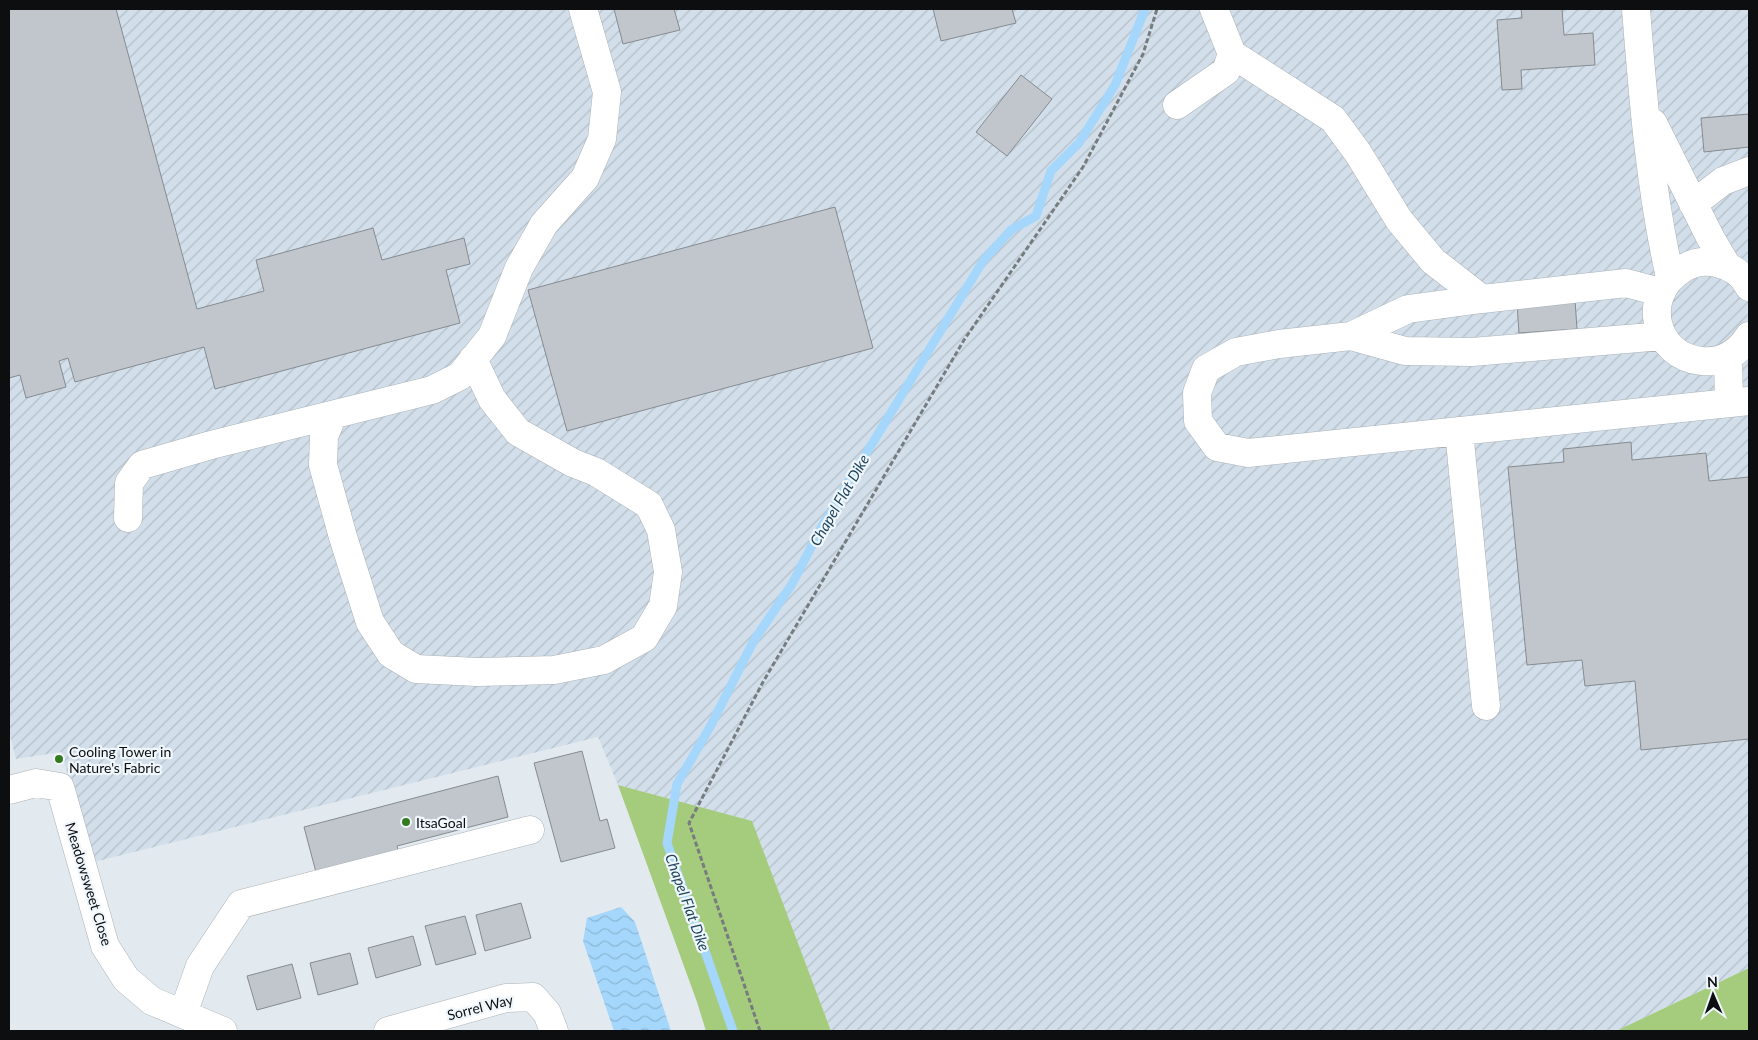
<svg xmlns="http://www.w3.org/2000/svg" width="1758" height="1040" viewBox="0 0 1758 1040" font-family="Lato,sans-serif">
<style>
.industrial{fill:url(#industrial-furrows)}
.grass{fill:#a5cb7d}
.water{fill:url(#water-waves)}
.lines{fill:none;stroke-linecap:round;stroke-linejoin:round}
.stream{stroke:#a4d7fb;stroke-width:9}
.building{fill:#c0c6cc;stroke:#858b90}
.minor-casing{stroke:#abb2b7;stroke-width:29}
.path{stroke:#777c7f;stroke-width:3;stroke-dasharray:5 2.5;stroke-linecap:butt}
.minor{stroke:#fff;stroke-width:28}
.poi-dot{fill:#347b20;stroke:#f0f7fc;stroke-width:2}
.labels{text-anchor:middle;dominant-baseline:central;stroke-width:4.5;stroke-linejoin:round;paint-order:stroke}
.poi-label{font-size:14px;fill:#0c0e10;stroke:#f0f7fc;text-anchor:start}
.street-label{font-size:14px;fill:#0c0e10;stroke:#f0f7fc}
.water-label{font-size:15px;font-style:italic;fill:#1e445c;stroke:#f0f7fc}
</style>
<defs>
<pattern id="industrial-furrows" width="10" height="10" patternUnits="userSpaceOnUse" patternTransform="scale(1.25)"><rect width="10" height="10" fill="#d2dfea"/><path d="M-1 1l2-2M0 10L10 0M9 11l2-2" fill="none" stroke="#b3bec8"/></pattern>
<pattern id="water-waves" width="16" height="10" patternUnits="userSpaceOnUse" patternTransform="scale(1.25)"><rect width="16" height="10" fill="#a4d7fb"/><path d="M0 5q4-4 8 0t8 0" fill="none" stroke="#8cb7d6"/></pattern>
</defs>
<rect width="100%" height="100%" fill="#e3eaef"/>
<path class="industrial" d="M9,9H1749V968L1616,1031H831L752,822L618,785L598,737L94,862L61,752L16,759L9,732Z"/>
<path class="grass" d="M618,785L752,821L831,1031H706L697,1002Z
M1749,968V1031H1616Z"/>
<path class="water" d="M621,907L635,922L671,1031H614L583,941L587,918Z"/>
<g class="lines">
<path class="stream" d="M733,1031L667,843L677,784L710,727L753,642L792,584L821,528L983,261L1011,230L1036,216L1051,171L1079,143L1115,85L1145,9"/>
</g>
<path class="building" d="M9,9H116L197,309L264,291L256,260L373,228L382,260L464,238L470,264L446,270L460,323L215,389L204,347L75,382L68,358L59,361L66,387L26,398L20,375L9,378Z
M614,9H674L680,30L623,44Z
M933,9H1012L1016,23L941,41Z
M1521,9H1562L1564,35L1593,33L1595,65L1521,70L1522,89L1502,90L1497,20L1522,18Z
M1021,75L1052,99L1007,156L976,132Z
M1749,114V147L1704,152L1701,118Z
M835,207L873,348L567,431L528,290Z
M1575,300L1577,329L1519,333L1517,304Z
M1631,442L1632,460L1706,453L1709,481L1749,477V739L1641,750L1635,681L1585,686L1582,660L1527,665L1508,467L1564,462L1563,449Z
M582,751L600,821L607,819L615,848L561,862L534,763Z
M498,776L508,817L397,846L399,854L317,876L304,827Z
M521,903L531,938L485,951L476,915Z
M465,916L476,954L436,965L425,926Z
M413,936L421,965L376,978L368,948Z
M350,953L358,984L318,995L310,963Z
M292,964L301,998L257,1010L247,976Z"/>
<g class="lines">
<g class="minor-casing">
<path id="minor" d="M1214,9L1232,54L1333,119L1358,153L1399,220L1433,261L1482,299
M1636,9C1643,98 1650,189 1670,277
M1177,105L1226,71L1232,54
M1653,123L1710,237L1727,266
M1693,204L1723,181L1749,171
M1749,287C1743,274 1730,266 1717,263C1703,260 1692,262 1681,270C1640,296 1654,357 1702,361C1723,363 1738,353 1749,336
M1660,292L1626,283L1482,299L1408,309L1351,336L1279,344L1236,352L1206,369L1197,393L1198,421L1217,447L1248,453L1749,401
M1351,336L1405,351L1472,352L1662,336
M1728,357L1729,403
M333,415L324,436L323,465L343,537L370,622L391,654L416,669L477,672L554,670L604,660L644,638L663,606L668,572L661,530L649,505L596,472L573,463L518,432L492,399L473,359
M1459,431L1486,706
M128,518L129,483L142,465L211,445L432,390L460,376L492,336L519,268L544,224L585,178L602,139L607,92L583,9
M9,790L36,783L60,787L105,946L126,979L152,1001L223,1031
M183,1014L200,966L241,904L530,830
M388,1031L506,998L533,997L547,1013L554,1031"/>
</g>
<path class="path" d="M760,1031L689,823L763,682L964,340L1083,167L1143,54L1157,9"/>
<use href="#minor" class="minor"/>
</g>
<g class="poi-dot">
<circle cx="59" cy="759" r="5"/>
<circle cx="406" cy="822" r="5"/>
</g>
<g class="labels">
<g class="poi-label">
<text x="69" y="751">Cooling Tower in<tspan x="69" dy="16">Nature's Fabric</tspan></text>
<text x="416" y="822">ItsaGoal</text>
</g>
<g class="street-label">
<text transform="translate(89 884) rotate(73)">Meadowsweet Close</text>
<text transform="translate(480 1007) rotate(-14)">Sorrel Way</text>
</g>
<g class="water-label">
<text transform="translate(839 500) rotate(-60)">Chapel Flat Dike</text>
<text transform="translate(688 902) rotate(70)">Chapel Flat Dike</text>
</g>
</g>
<rect width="1758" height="1040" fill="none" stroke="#0c0e10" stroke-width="20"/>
<g transform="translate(1713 995) rotate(358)" stroke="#f0f7fc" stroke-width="4" paint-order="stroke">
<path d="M0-4L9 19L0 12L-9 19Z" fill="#0c0e10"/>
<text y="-8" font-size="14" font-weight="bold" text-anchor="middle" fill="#0c0e10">N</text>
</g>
</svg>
